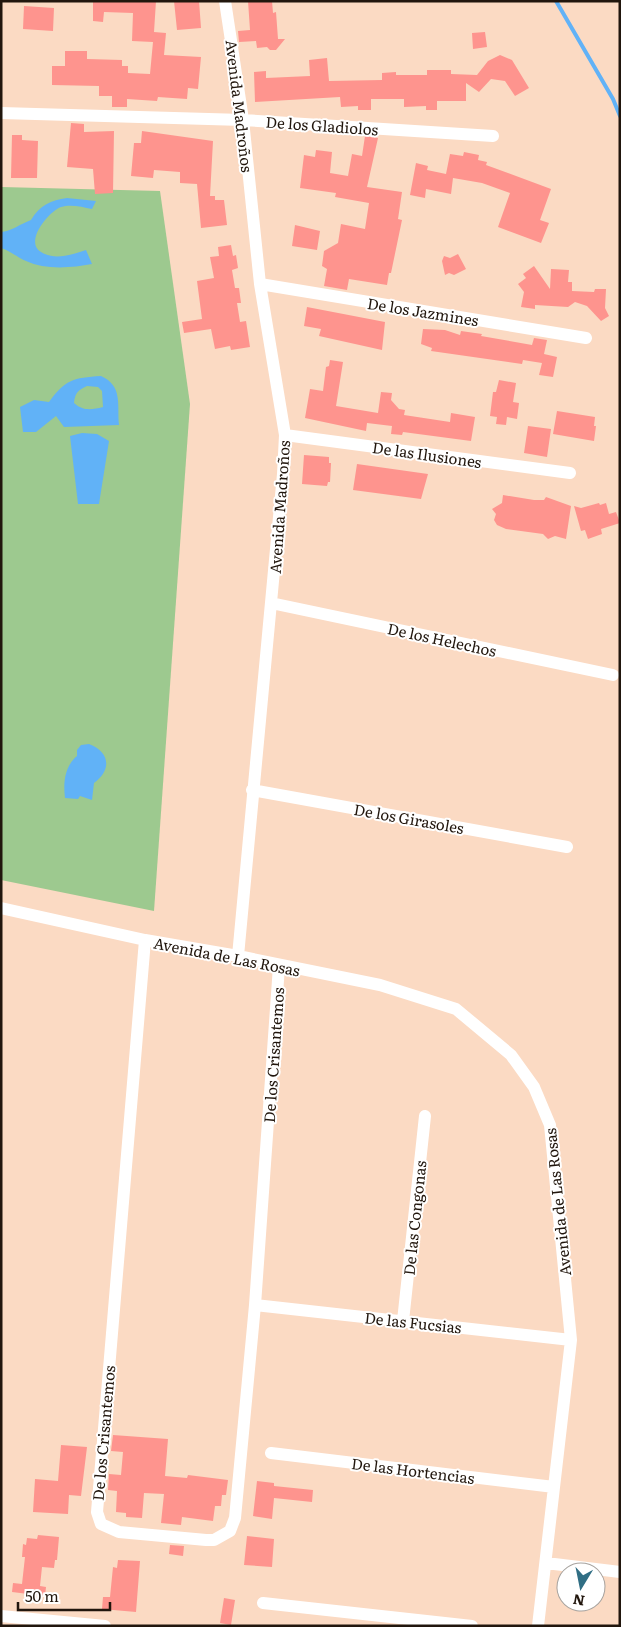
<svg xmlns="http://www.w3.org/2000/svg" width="621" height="1627" viewBox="0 0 621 1627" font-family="Literata,serif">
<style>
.grass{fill:#9dc98f}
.water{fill:#61b2f7;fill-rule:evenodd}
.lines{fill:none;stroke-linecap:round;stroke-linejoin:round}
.stream{stroke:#61b2f7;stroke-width:4}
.building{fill:#fe948e}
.minor{stroke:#fff;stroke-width:12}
.labels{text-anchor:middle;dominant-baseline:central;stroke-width:4;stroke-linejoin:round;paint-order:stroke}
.street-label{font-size:15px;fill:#21160d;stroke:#fff}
</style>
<rect width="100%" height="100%" fill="#fbdac3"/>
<path class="grass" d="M1,187L160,191L190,404L154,911L1,880Z"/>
<path class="water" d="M67,198L96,201L92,209C82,207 71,204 61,207C48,212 24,242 41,252C55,261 73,254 86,250L92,264C71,268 45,270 26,261C17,257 10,251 1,248V232C10,232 22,223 31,220C40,205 51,200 67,198Z
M101,376C123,386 117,404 119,425L64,427L56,416L36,432H23L20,407L34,400L49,402C66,379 73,378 101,376ZM87,386L98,387L102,391L103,407C91,410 83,411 74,403C75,393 78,390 87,386Z
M82,433L97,434L109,441L99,504H78L70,436Z
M89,744C110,752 112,770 94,783L92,800L80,796L78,799L65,798C63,782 65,766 77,756V750L81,745Z"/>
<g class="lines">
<path class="stream" d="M556,1L613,99L620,116"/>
</g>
<path class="building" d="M93,1H156L154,32L166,33L164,55L201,57L198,89L188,88L187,99L158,97L157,101L127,99V107H112V96H99V86L52,85V66H65V51H87V59L122,60V66H128V73L150,74L153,42L132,41L133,13L104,12L103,22L93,21Z
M174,1H199L201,28L177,30Z
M248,1H272L273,13L276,12L278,39H285L276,50H270L267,47L257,48L256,41L239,42L238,31L250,30Z
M24,6L54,8L53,31L23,29Z
M485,32L487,47L473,49L472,33Z
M500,55L512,60L529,88L515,96L505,81L491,79L479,92L466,83V101H437V110H426V106L404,107V99H371V110H358V106L341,107L340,97L255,102L254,72L266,71V78L310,76L309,60L327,58L329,81L382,80V73L396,72V75H427V70H451V74L477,75L488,61Z
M71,123L84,124V132L114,131L113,193L95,194L93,169L67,167Z
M142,131L213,141L210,196H215V200H224L227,225L201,228L197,184L180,183V172L154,170L153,178L131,176L134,143H141Z
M12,135H22V140L38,141L37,178H11Z
M365,136L378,138L367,187L402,192L398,219L402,220L391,273H389L387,285L349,279L347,290L324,286L327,269L322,266L324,251L338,243L341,224L365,229L369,203L335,197L336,193L300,188L304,155L315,157L316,150L332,152L330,173L348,176L352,154L362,156Z
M464,152L479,155L478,160L487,162L486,165L551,189L540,220L549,223L541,243L498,227L510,193L482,183L453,178L451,194L426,189L425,198L410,195L416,163L428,166L427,170L446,174L450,154L463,156Z
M295,225L320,231L317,250L292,246Z
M231,245L233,256L236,255L238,268L232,270L235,288H239L241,303H237L240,322L246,321L250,347L231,350L230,346L215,349L211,329L184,333L182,322L202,319L197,281L214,278L210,257L219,256L218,247Z
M458,254L466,269L454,275L449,273L445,275L442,261L444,256L450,258Z
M534,266L550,289L551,269L569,270L568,282H572V291L594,292L595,289H606L605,308L609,316L601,321L587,306L575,302L568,307L535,305V309L521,307L524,292L518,284L526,278L523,274Z
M307,307L385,322L382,350L319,336L321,329L304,326Z
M423,329L445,330L460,335L461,331L482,334L481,336L532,345L534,338L547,340L544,354L557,357L553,377L539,375L542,363L523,360L522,364L431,351L432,348L421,344Z
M330,360L343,362L336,406L378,413L381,392L392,393L391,400L399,409L405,410L404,415L450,422L451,413L475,417L471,441L403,432L402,435L391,434L392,426L367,423L366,431L305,418L310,389L323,391L326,367L329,366Z
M499,380L516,383L513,402L519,403L517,419L507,417L506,425L496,424L497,417L490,416L493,392H496Z
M557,411L595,417L594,426H596L594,441L553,434Z
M528,426L551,429L547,457L524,453Z
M304,455L329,457V463H331L330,482H328L327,486L302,484Z
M357,464L428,474L421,499L353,490Z
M503,495L534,500H544L546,497L571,506L566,539L555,536L548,539L543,534L506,529L497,525L494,520L496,514L492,509L502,503Z
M599,503L600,505L606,503L609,514L616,512L620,523L601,529L602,534L588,539L585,530L581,531L574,506L581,508Z
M113,1435L168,1439L165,1476L187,1478L188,1475L228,1480L226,1495H222L221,1506H215L213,1521L182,1517L181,1525L161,1523L164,1494L144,1493L142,1518L126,1517V1513L116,1512L117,1491L108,1490L109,1474L121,1475L123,1452L111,1451Z
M61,1445L87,1447L81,1496L69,1495L68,1514L33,1512L35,1479L58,1481Z
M257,1481L274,1483V1486L313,1490L312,1502L274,1498L272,1519L253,1516Z
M38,1535L59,1537L57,1560H55L54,1568L42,1567L40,1586L46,1587L45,1596L12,1592L13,1583L22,1584L25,1557H22L23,1544L26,1545L27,1538L37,1539Z
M247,1536L274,1539L272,1567L244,1565Z
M170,1545L184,1546L183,1556L169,1554Z
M118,1560L140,1561L136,1612L102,1609L103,1597H110L113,1567L117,1568Z
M224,1598L235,1600L231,1625L220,1623Z"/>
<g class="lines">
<path class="minor" d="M225,1L243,120L260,284L285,435L283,474L238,956
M1,113L243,120L493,136
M260,284L586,338
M285,435L570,473
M271,603L613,675
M252,790L567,847
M1,908L145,940L238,956L380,985L456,1009L511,1055L534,1087L550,1125L571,1340L538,1626
M145,940L97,1512L101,1524L119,1532L206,1540H214L230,1531L235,1518L255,1305L279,966
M255,1305L571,1340
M403,1321L425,1116
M271,1453L554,1487
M546,1563L620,1572
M263,1603L472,1626
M1,1616L105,1626"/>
</g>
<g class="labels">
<g class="street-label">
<text transform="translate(240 106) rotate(83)">Avenida Madroños</text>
<text transform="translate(322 125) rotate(4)">De los Gladiolos</text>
<text transform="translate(423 311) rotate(9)">De los Jazmines</text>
<text transform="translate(427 454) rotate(8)">De las Ilusiones</text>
<text transform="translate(279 507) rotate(-86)">Avenida Madroños</text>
<text transform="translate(442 639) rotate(12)">De los Helechos</text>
<text transform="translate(409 818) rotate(10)">De los Girasoles</text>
<text transform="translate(227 956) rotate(11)">Avenida de Las Rosas</text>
<text transform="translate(273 1055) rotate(-86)">De los Crisantemos</text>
<text transform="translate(557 1202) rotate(-96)">Avenida de Las Rosas</text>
<text transform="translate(414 1218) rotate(-84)">De las Congonas</text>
<text transform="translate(413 1322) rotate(6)">De las Fucsias</text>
<text transform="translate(103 1433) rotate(-85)">De los Crisantemos</text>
<text transform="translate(413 1470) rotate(7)">De las Hortencias</text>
</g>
</g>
<rect width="621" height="1627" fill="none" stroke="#21160d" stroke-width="5"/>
<g transform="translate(581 1587) rotate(190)"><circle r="24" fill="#ffffff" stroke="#a6a29e"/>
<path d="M0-4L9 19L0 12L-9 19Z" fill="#306e84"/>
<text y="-8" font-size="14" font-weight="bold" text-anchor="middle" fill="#21160d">N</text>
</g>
<path d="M18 1602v8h92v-8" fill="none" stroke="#21160d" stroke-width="2.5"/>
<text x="25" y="1602" font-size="15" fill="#21160d" stroke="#ffffff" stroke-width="4" paint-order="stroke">50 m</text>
</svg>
